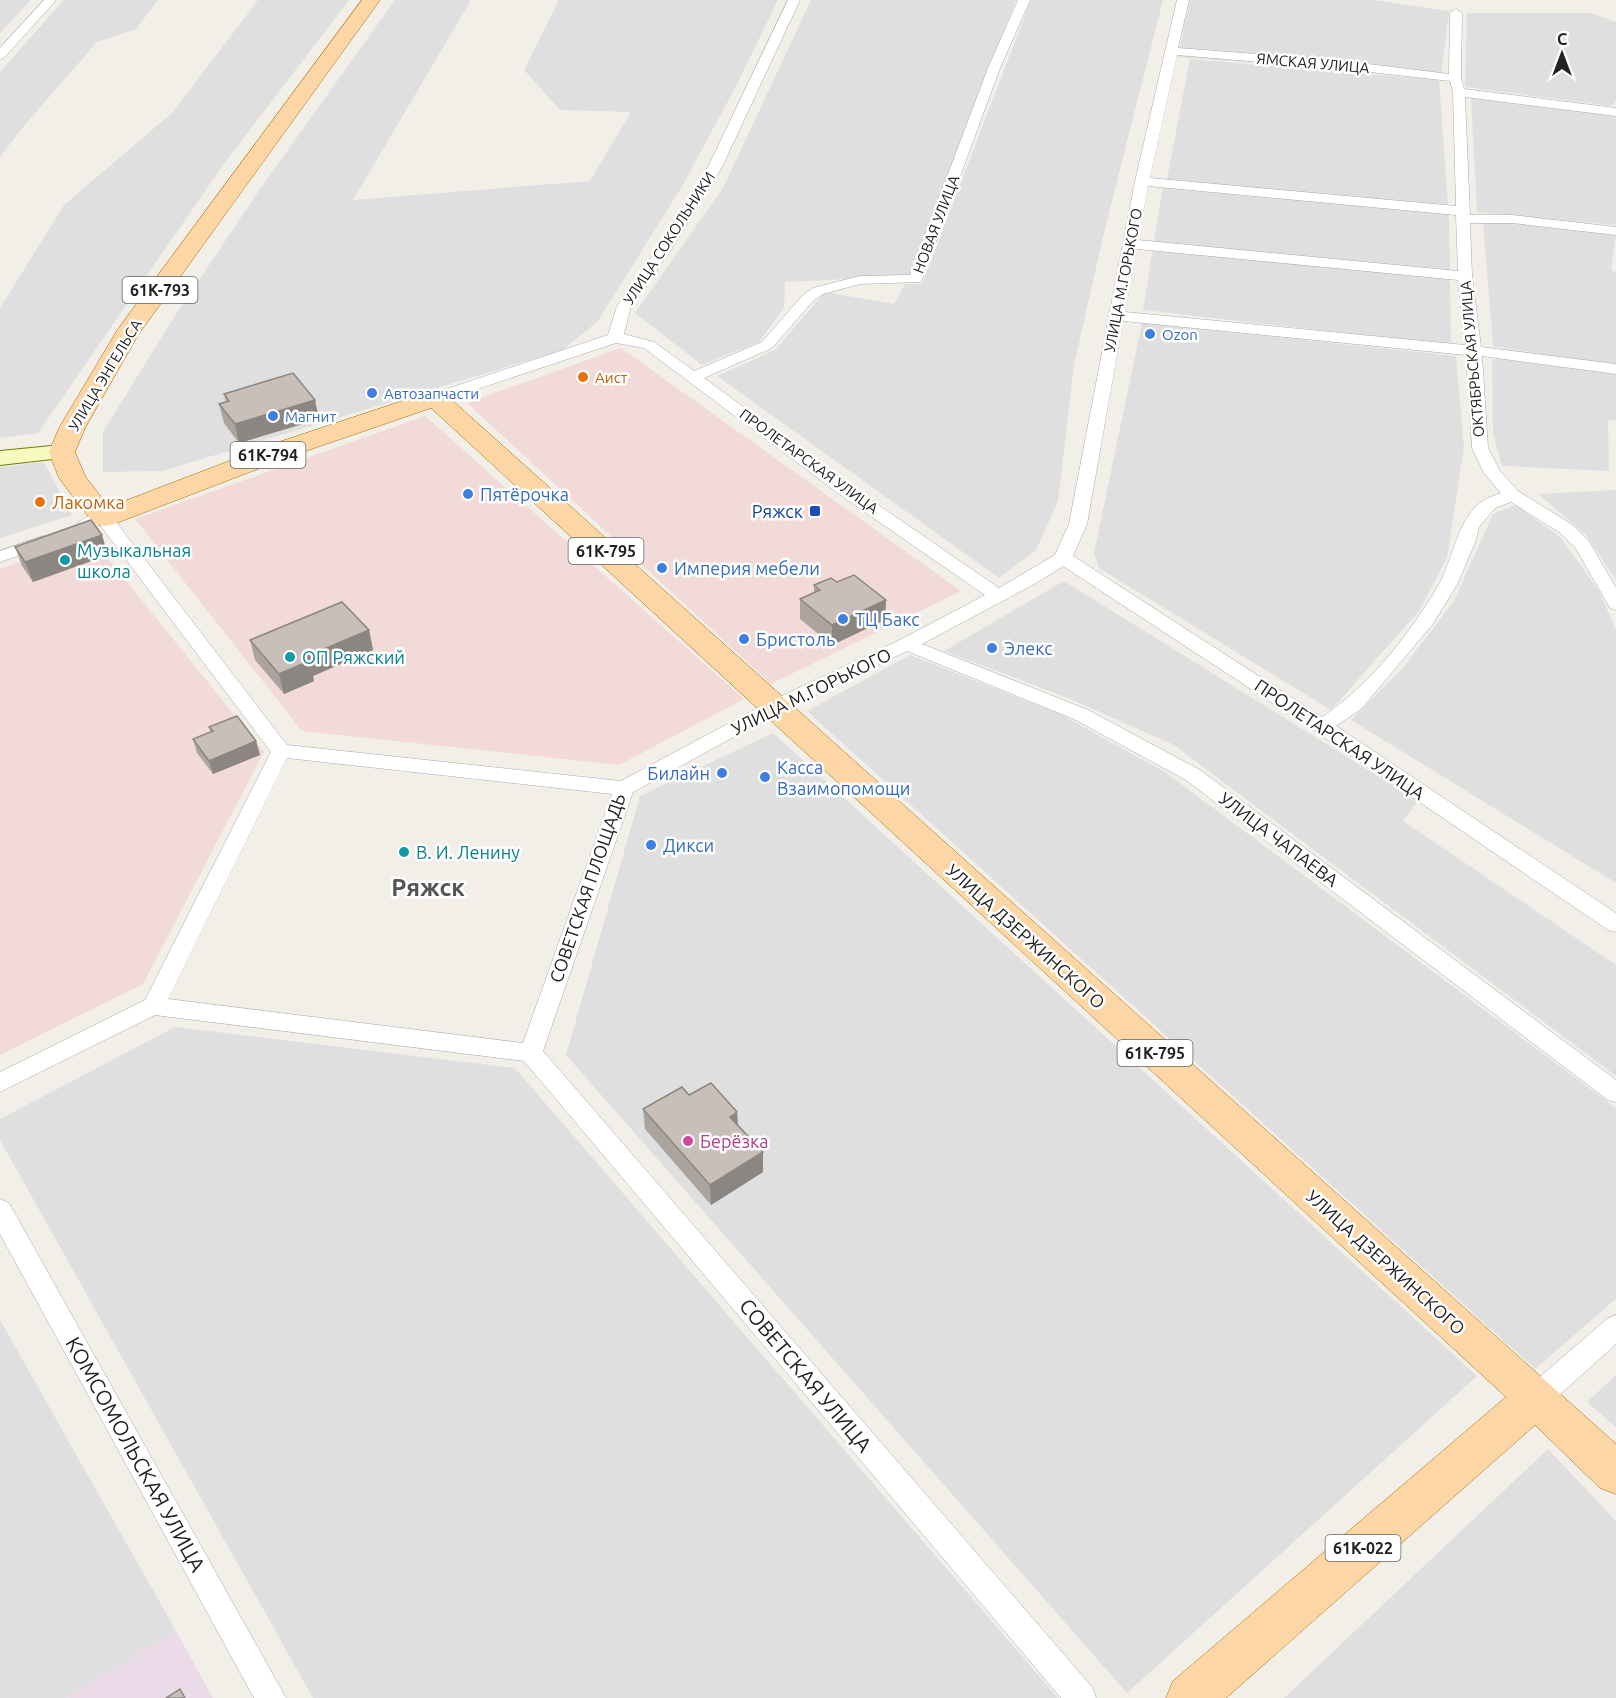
<svg xmlns="http://www.w3.org/2000/svg" width="1616" height="1698" viewBox="0 0 1616 1698" font-family="Ubuntu,sans-serif">
<style>
.residential{fill:#e0dfdf}
.commercial{fill:#f2dad9}
.industrial{fill:#ebdbe8}
.lines{fill:none;stroke-linecap:round;stroke-linejoin:round}
.street-casing{stroke:#a9a9a9;stroke-width:1}
.secondary-casing{stroke:#707d05;stroke-width:2}
.primary-casing{stroke:#a06b00;stroke-width:1}
.street{fill:#fff;fill-rule:evenodd}
.secondary{fill:#f7fabf;fill-rule:evenodd}
.primary{fill:#fcd6a4;fill-rule:evenodd}
.wall{fill:#aba49e}
.shaded-wall{fill:#8b8681}
.building{fill:#c7bfb8;stroke:#8b8681;stroke-width:1.5}
.shop-dot{fill:#3f7fe0;stroke:#fff;stroke-width:2}
.food-dot{fill:#e8710a;stroke:#fff;stroke-width:2}
.transit-dot{fill:#1a4fb4;stroke:#fff;stroke-width:2}
.culture-dot{fill:#0f9aa8;stroke:#fff;stroke-width:2}
.hotel-dot{fill:#d1479c;stroke:#fff;stroke-width:2}
.labels{text-anchor:middle;dominant-baseline:central;stroke-width:5;stroke-linejoin:round;paint-order:stroke}
.far-street-label{font-size:15px;fill:#222;stroke:#fff}
.far-shop-label{font-size:15px;fill:#366cbe;stroke:#fff;text-anchor:start}
.far-food-label{font-size:15px;fill:#c56008;stroke:#fff;text-anchor:start}
.shield{fill:#fff;stroke:#646464;stroke-width:1.5}
.shield-label{font-size:16px;font-weight:bold;fill:#222}
.shop-label{font-size:18px;fill:#366cbe;stroke:#fff;text-anchor:start}
.food-label{font-size:18px;fill:#c56008;stroke:#fff;text-anchor:start}
.transit-label{font-size:18px;fill:#164399;stroke:#fff;text-anchor:end}
.culture-label{font-size:18px;fill:#0d838f;stroke:#fff;text-anchor:start}
.street-label{font-size:18px;fill:#222;stroke:#fff}
.hotel-label{font-size:18px;fill:#b23c85;stroke:#fff;text-anchor:start}
.near-street-label{font-size:21px;fill:#222;stroke:#fff}
.district-label{font-size:24px;font-weight:bold;fill:#555;stroke:#fff}
</style>
<rect width="100%" height="100%" fill="#f2efe9"/>
<path class="residential" d="M0,0H31L0,33Z
M64,0H158L136,29L97,42L23,127L0,157V72Z
M258,0H349L223,165L38,433L0,438V308L64,205L173,112Z
M395,0H471L353,200L590,181L631,112L560,110L524,70L558,2L557,0H778L735,88L684,183L598,321L563,350L162,471L103,472V432L171,322L260,189Z
M811,0H1016L911,276L785,282L784,308L759,342L702,365L635,313L723,188Z
M1031,0H1163L1105,228L1074,365L1058,501L1036,550L999,578L717,376L775,350L825,292L894,304L905,284H922Z
M1190,0H1373L1449,11L1441,76L1178,57Z
M1467,13H1591L1616,22V101L1612,106L1465,87Z
M1190,59L1439,80L1448,206L1167,179Z
M1471,98L1582,111L1616,117V225L1477,212Z
M1163,186L1449,212L1450,272L1154,242Z
M1483,221L1513,222L1616,234L1611,270L1616,272V366L1493,346Z
M1153,248L1450,278L1451,345L1143,310Z
M1142,323L1456,356L1464,447L1447,558L1419,611L1331,710L1099,568L1094,553Z
M1503,358L1616,374V420H1608L1609,471L1502,466L1493,433L1492,360Z
M44,462L72,515L0,538V467Z
M1616,490V580L1586,535L1538,494Z
M1516,505L1560,537L1599,591L1616,630V883L1351,720L1402,669L1454,601L1493,514Z
M1064,581L1418,801L1403,821L1616,965V1076L1174,745L1068,698L944,651Z
M910,655L1060,714L1165,772L1616,1108V1299L1535,1369L807,711Z
M773,733L1477,1376L1127,1693L566,1055L640,796Z
M175,1027L515,1068L1058,1698H313L0,1140V1119Z
M0,1320L176,1631L66,1698H0Z
M1616,1375V1427L1587,1402Z
M1548,1449L1616,1521V1698H1284Z"/>
<path class="commercial" d="M621,348L961,591L771,684L467,403Z
M425,416L744,699L619,765L302,731L135,519Z
M90,536L264,752L143,984L0,1055V569Z"/>
<path class="industrial" d="M176,1631L213,1698H66Z"/>
<g class="lines">
<g class="street-casing">
<path id="street" d="M44,0H56L4,58L0,59V48Z
M788,0H800L722,167L671,250L631,306L624,334L654,342L694,371L762,342L803,295L813,288L860,276L910,275L988,68L1018,0H1030L1000,68L921,282L860,284L823,294L813,301L772,348L704,378L858,491L999,588L1055,555L1069,524L1135,181L1177,0H1189L1178,48L1344,61L1449,74L1450,13L1456,9L1462,13L1461,78L1464,89L1616,108V116L1465,97L1470,215H1512L1616,227V235L1512,223H1470L1472,276L1481,347L1616,364V374L1482,356L1488,448L1500,471L1518,491L1571,524L1588,540L1616,588V610L1610,608L1575,547L1559,532L1511,502L1495,508L1479,527L1476,540L1457,585L1432,625L1361,709L1336,726L1616,913V932L1608,930L1315,731L1063,566L1038,582L922,644L1088,710L1200,770L1616,1080V1102L1608,1100L1186,780L1074,719L907,651L781,711L633,792L543,1051L1092,1687L1096,1698H1061L524,1061L155,1015L0,1092V1072L145,1000L271,752L100,525L86,529L80,528L77,524C84,516 100,512 110,514L287,745L621,781L767,703L900,640L985,595L846,499L644,348L616,343L441,401H429L427,398L429,395L608,335L617,306L657,249L708,167ZM1177,55L1344,69L1450,81L1453,92L1456,206L1150,178ZM1148,186L1456,215L1458,271L1138,240ZM1137,249L1458,280L1465,345L1125,312ZM1123,321L1466,355L1472,448L1484,473L1501,493C1496,495 1489,497 1484,500C1457,517 1453,562 1437,588C1408,636 1369,686 1322,717L1073,556L1087,524ZM287,758L612,794L523,1043L168,999Z
M43,536L49,537L52,541L49,545L0,562V551Z
M0,1199L9,1203L286,1698H254L0,1234Z
M1616,1315V1344L1546,1407L1536,1410L1526,1407L1522,1398L1526,1389L1607,1319Z"/>
</g>
<g class="secondary-casing">
<path id="secondary" d="M62,445L70,447L74,452L70,457L0,465V451Z"/>
</g>
<g class="primary-casing">
<path id="primary" d="M362,0H380L138,335L85,428L75,452L85,476L109,507L279,442L435,390L444,393L1616,1444V1494L1600,1488L1535,1425L1226,1698H1166L1173,1681L1506,1397L431,408L297,454L114,524L104,526L94,524L59,478L49,452L59,428L118,329Z"/>
</g>
<use href="#street" class="street"/>
<use href="#secondary" class="secondary"/>
<use href="#primary" class="primary"/>
</g>
<path class="wall" d="M224,394L319,419L239,443L224,423L219,404L226,402Z
M15,547L108,555L33,582L22,566Z
M837,582L886,600L885,620L832,645L800,619V599L814,592V585Z
M369,630L373,650L313,676L314,681L284,694L255,660L250,640Z
M209,727L256,741L260,755L213,774L197,753L193,739L211,732Z
M689,1095L737,1112L738,1125L763,1172L711,1205L645,1129L643,1109Z"/>
<path class="shaded-wall" d="M315,400L319,419L239,443L235,424Z
M102,535L108,555L33,582L25,562Z
M886,600L885,620L832,645V625Z
M369,630L373,650L313,676L314,681L284,694L279,674L305,657Z
M256,741L260,755L213,774L209,761Z
M737,1112L738,1132L730,1117Z
M763,1152V1172L711,1205L710,1185Z"/>
<path class="building" d="M293,373L315,400L235,424L219,404L229,401L224,394Z
M91,520L102,535L25,562L15,547Z
M854,575L886,600L832,625L800,599L820,590L814,585L831,578L837,582Z
M342,602L369,630L305,657L309,661L279,674L250,640Z
M237,716L256,741L209,761L193,739L213,731L209,727Z
M711,1083L737,1112L730,1117L763,1152L710,1185L643,1109L682,1087L689,1095Z
M180,1689L185,1698H166Z"/>
<g class="shop-dot">
<circle cx="1150" cy="334" r="6"/>
<circle cx="372" cy="393" r="6"/>
<circle cx="273" cy="416" r="6"/>
<circle cx="468" cy="494" r="6"/>
<circle cx="662" cy="568" r="6"/>
<circle cx="843" cy="619" r="6"/>
<circle cx="744" cy="639" r="6"/>
<circle cx="992" cy="648" r="6"/>
<circle cx="722" cy="773" r="6"/>
<circle cx="765" cy="777" r="6"/>
<circle cx="651" cy="845" r="6"/>
</g>
<g class="food-dot">
<circle cx="583" cy="377" r="6"/>
<circle cx="40" cy="502" r="6"/>
</g>
<rect class="transit-dot" x="809" y="505" width="12" height="12" rx="3"/>
<g class="culture-dot">
<circle cx="65" cy="560" r="6"/>
<circle cx="290" cy="657" r="6"/>
<circle cx="404" cy="852" r="6"/>
</g>
<circle class="hotel-dot" cx="688" cy="1141" r="6"/>
<g class="labels">
<g class="far-street-label">
<text transform="translate(1313 63) rotate(5)">ЯМСКАЯ УЛИЦА</text>
<text transform="translate(936 224) rotate(-69)">НОВАЯ УЛИЦА</text>
<text transform="translate(669 238) rotate(-57)">УЛИЦА СОКОЛЬНИКИ</text>
<text transform="translate(1123 280) rotate(-79)">УЛИЦА М.ГОРЬКОГО</text>
<text transform="translate(1472 359) rotate(-95)">ОКТЯБРЬСКАЯ УЛИЦА</text>
<text transform="translate(105 375) rotate(-59)">УЛИЦА ЭНГЕЛЬСА</text>
<text transform="translate(809 461) rotate(36)">ПРОЛЕТАРСКАЯ УЛИЦА</text>
</g>
<g class="far-shop-label">
<text x="1162" y="334">Ozon</text>
<text x="384" y="393">Автозапчасти</text>
<text x="285" y="416">Магнит</text>
</g>
<g class="far-food-label">
<text x="595" y="377">Аист</text>
</g>
<g class="shield">
<rect x="122.5" y="277" width="75" height="26" rx="4.5"/>
<rect x="230.5" y="442" width="75" height="26" rx="4.5"/>
<rect x="568.5" y="538" width="75" height="26" rx="4.5"/>
<rect x="1117.5" y="1040" width="75" height="26" rx="4.5"/>
<rect x="1325.5" y="1535" width="75" height="26" rx="4.5"/>
</g>
<g class="shield-label">
<text x="160" y="290">61К-793</text>
<text x="268" y="455">61К-794</text>
<text x="606" y="551">61К-795</text>
<text x="1155" y="1053">61К-795</text>
<text x="1363" y="1548">61К-022</text>
</g>
<g class="shop-label">
<text x="480" y="494">Пятёрочка</text>
<text x="674" y="568">Империя мебели</text>
<text x="855" y="619">ТЦ Бакс</text>
<text x="756" y="639">Бристоль</text>
<text x="1004" y="648">Элекс</text>
<text x="777" y="767">Касса<tspan x="777" dy="21">Взаимопомощи</tspan></text>
<text x="710" y="773" text-anchor="end">Билайн</text>
<text x="663" y="845">Дикси</text>
</g>
<g class="food-label">
<text x="52" y="502">Лакомка</text>
</g>
<g class="transit-label">
<text x="803" y="511">Ряжск</text>
</g>
<g class="culture-label">
<text x="77" y="550">Музыкальная<tspan x="77" dy="21">школа</tspan></text>
<text x="302" y="657">ОП Ряжский</text>
<text x="416" y="852">В. И. Ленину</text>
</g>
<g class="street-label">
<text transform="translate(811 691) rotate(-26)">УЛИЦА М.ГОРЬКОГО</text>
<text transform="translate(1340 739) rotate(34)">ПРОЛЕТАРСКАЯ УЛИЦА</text>
<text transform="translate(1279 839) rotate(37)">УЛИЦА ЧАПАЕВА</text>
<text transform="translate(587 888) rotate(-71)">СОВЕТСКАЯ ПЛОЩАДЬ</text>
<text transform="translate(1026 936) rotate(42)">УЛИЦА ДЗЕРЖИНСКОГО</text>
<text transform="translate(1386 1262) rotate(42)">УЛИЦА ДЗЕРЖИНСКОГО</text>
</g>
<g class="hotel-label">
<text x="700" y="1141">Берёзка</text>
</g>
<g class="near-street-label">
<text transform="translate(806 1375) rotate(50)">СОВЕТСКАЯ УЛИЦА</text>
<text transform="translate(136 1454) rotate(61)">КОМСОМОЛЬСКАЯ УЛИЦА</text>
</g>
<g class="district-label">
<text x="428" y="887">Ряжск</text>
</g>
</g>
<g transform="translate(1562 54)" stroke="#ffffff" stroke-width="4.5" paint-order="stroke">
<path d="M0-4.5L10 22L0 15L-10 22Z" fill="#222222"/>
<text y="-9" font-size="16" font-weight="bold" text-anchor="middle" fill="#222222">С</text>
</g>
</svg>
